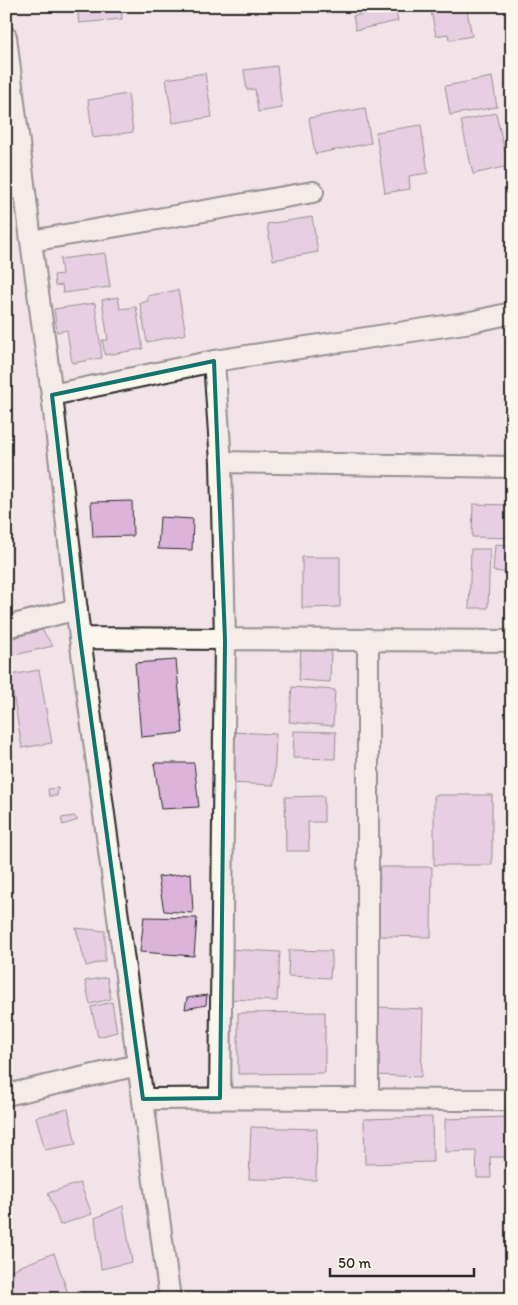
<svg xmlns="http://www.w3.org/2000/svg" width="518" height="1305" viewBox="0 0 518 1305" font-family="Itim,sans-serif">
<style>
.building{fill:#dbb3db;stroke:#2b2b2b}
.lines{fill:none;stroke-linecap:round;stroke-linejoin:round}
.street-casing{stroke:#2b2b2b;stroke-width:24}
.street{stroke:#fbf7ec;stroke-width:20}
.marked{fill:none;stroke:#0f766e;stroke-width:4;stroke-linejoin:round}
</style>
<rect width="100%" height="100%" fill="#f1e3e7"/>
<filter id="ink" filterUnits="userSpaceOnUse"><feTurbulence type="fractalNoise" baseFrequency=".02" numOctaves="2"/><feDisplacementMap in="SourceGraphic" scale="10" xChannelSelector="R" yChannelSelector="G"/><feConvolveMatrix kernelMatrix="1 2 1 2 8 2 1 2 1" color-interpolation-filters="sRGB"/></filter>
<g filter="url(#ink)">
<path class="building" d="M77,6H121L122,19L79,23Z
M356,6H389L358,12Z
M430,6H466L472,36L449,40L448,34L436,36Z
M395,8L398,21L356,30L353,16Z
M277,66L282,108L258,112L255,89L247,90L244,70Z
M205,73L212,117L173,123L166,79Z
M492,77L497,107L450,115L445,86Z
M128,94L133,132L93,138L88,100Z
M365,108L371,143L315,154L309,118Z
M496,113L508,166L473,174L461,121Z
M421,125L428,173L409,176L410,189L385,193L376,132Z
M312,217L318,252L273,260L267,224Z
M105,253L110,287L63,293L62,285L55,286L54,275L62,274L60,259Z
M178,290L186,334L147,342L140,303L148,301L147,296Z
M118,297L120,309L136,307L143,349L105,355L102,340H108L102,300Z
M95,303L102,358L72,363L67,330L57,332L54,309Z
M132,501L133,536L93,537L91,502Z
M473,504L510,505V525H512V538L472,537Z
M160,517L193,519L192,550L158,549Z
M495,544L512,545L511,573L493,571Z
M471,549H490L488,608H469Z
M302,557H340V607L302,608Z
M506,583H512V605L505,604Z
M42,630L53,646L6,657V640Z
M301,648L331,650L330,682L299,680Z
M176,660L183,733L141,737L135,663Z
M39,670L52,743L22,748L10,675Z
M292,687L335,690L333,726L289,722Z
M294,731L336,732L335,759L293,758Z
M232,732L276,734L274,785L230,783Z
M154,763H194L199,807L161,809Z
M58,788L57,796H49L48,789Z
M434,795H492V865H434Z
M324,796V822H308L309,851H286L285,797Z
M74,816L78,820L63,825L61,818Z
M379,867H432L431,937L379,936Z
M191,873L193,913L164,911L158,877Z
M144,917L197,918L194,956L140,952Z
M76,928L105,931V961L86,966Z
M228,949L280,952L277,1001L226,999Z
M289,950L332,951L330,978L288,976Z
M107,977L111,999L90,1004L85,981Z
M207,995L206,1005L185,1009L187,998Z
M112,1002L117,1032L98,1037L91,1007Z
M378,1007L423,1009L421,1077L376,1075Z
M325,1012V1073L238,1074V1013Z
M68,1109L76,1144L45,1150L36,1117Z
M432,1117L433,1162L365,1164L364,1119Z
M508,1117L509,1157H490L491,1178H477L476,1151L445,1152V1119Z
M251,1127L317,1129L316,1180L249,1179Z
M80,1183L92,1214L60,1225L48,1193Z
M123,1206L132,1262L101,1269L95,1218Z
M54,1253L70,1299H6V1272Z"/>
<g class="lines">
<g class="street-casing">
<path id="street" d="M6,37L31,241L52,395L80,638L170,1299
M6,189L24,187
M31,241L313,192
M214,361L221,462L225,640L220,1098
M52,395L214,361L471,322L512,313
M221,462L512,467
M6,627L77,609
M80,638C224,640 368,639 512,641
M368,639V1100
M6,1095L138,1065
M143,1099C266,1097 389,1100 512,1100"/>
</g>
<use href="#street" class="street"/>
</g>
</g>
<path d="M0 0H518V1305H0ZM214,361L225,640L220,1098L143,1099L80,638L52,395Z" fill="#f1e3e7" fill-opacity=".55" fill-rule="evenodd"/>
<path class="marked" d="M214,361L225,640L220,1098L143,1099L80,638L52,395Z"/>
<rect width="518" height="1305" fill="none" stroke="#fbf7ec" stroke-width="25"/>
<rect x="12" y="12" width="493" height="1280" fill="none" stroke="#2b2b2b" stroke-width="2" filter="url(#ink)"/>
<path d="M330 1268v8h144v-8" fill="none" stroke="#2b2b2b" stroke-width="2.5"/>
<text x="338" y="1268" font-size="15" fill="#2b2b2b" stroke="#fbf7ec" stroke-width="4" paint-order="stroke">50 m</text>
</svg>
